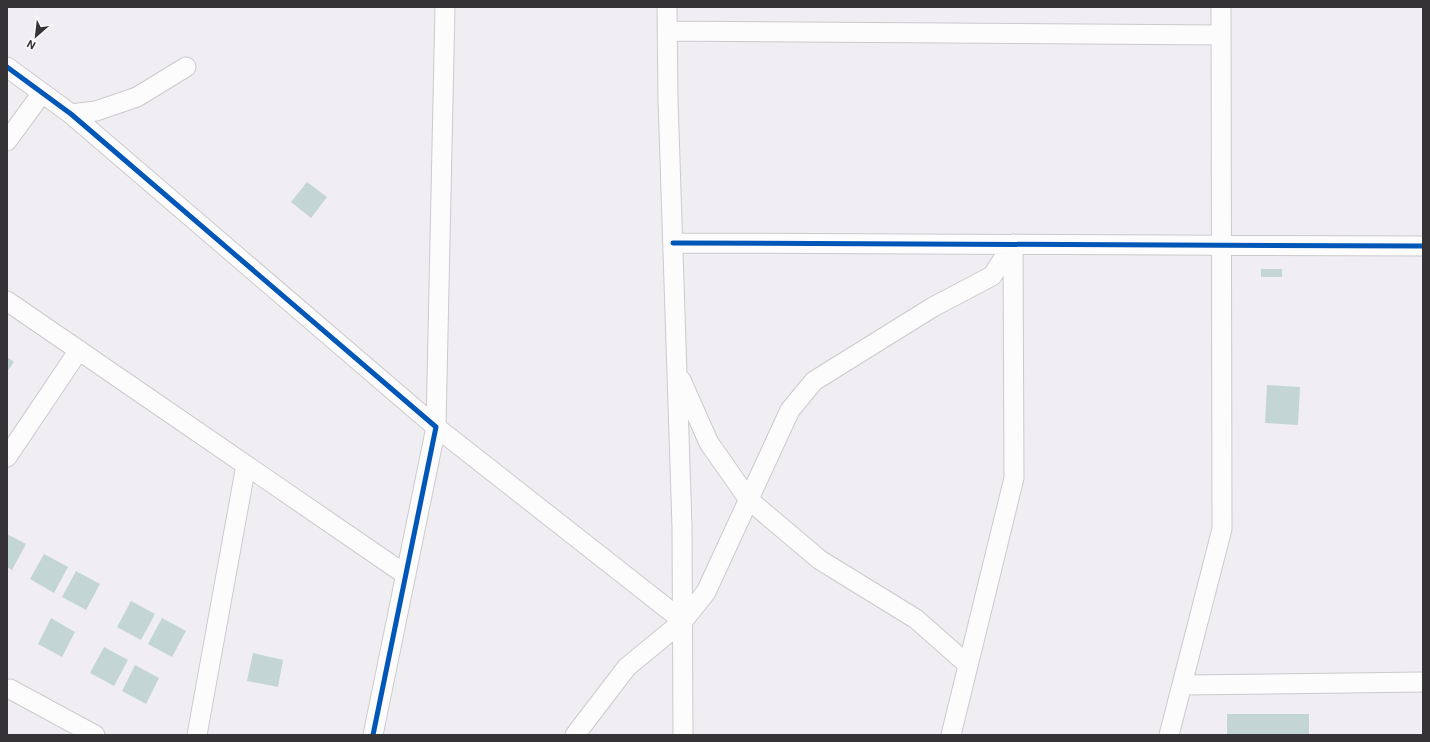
<svg xmlns="http://www.w3.org/2000/svg" width="1430" height="742" viewBox="0 0 1430 742" font-family="Roboto,sans-serif">
<style>
.building{fill:#c3d6d3}
.lines{fill:none;stroke-linecap:round;stroke-linejoin:round}
.street-casing{stroke:#cbcacc;stroke-width:21}
.street{stroke:#fdfcfd;stroke-width:19}
.cycleway-casing{stroke:#fcfbfe;stroke-width:8}
.cycleway{stroke:#0057b8;stroke-width:5}
</style>
<rect width="100%" height="100%" fill="#f0eef2"/>
<path class="building" d="M307,182L327,197L311,218L291,202Z
M1261,269H1282V277H1261Z
M7,357L14,362L7,372Z
M1267,385L1300,387L1298,425L1265,423Z
M7,534L26,544L12,570L7,567Z
M44,554L68,567L54,593L30,579Z
M76,571L100,584L86,610L62,597Z
M131,601L155,614L141,640L117,627Z
M51,618L75,632L62,657L38,644Z
M162,618L186,631L172,657L148,644Z
M104,647L128,660L114,686L90,673Z
M253,653L283,660L278,687L247,681Z
M135,665L159,678L146,704L122,691Z
M1227,714H1309V735H1227Z"/>
<g class="lines">
<g class="street-casing">
<path id="street" d="M445,7L436,427L683,621
M667,7L668,99L682,527L683,735
M667,31L1221,35
M7,67L71,114L436,427L373,735
M71,114L96,111L137,97L186,67
M7,141L42,93
M673,243L1423,246
M7,301L406,575
M681,380L709,443L749,500L820,560L916,619L968,665
M7,457L79,350
M1182,685L1423,682
M10,689L95,735
M197,735L246,465
M575,735L627,667L683,621L706,592L790,410L814,381L933,307L992,276L1013,244
M951,735L1014,478L1013,244
M1169,735L1222,529L1221,7"/>
</g>
<use href="#street" class="street"/>
<g class="cycleway-casing">
<path id="cycleway" d="M7,67L71,114L436,427L373,735
M673,243L1423,246"/>
</g>
<use href="#cycleway" class="cycleway"/>
</g>
<rect width="1430" height="742" fill="none" stroke="#353336" stroke-width="16"/>
<g transform="translate(36 36) rotate(208)" stroke="#fcfbfe" stroke-width="3" paint-order="stroke">
<path d="M0-3L7 15L0 10L-7 15Z" fill="#353336"/>
<text y="-6" font-size="11" font-weight="bold" text-anchor="middle" fill="#353336">N</text>
</g>
</svg>
